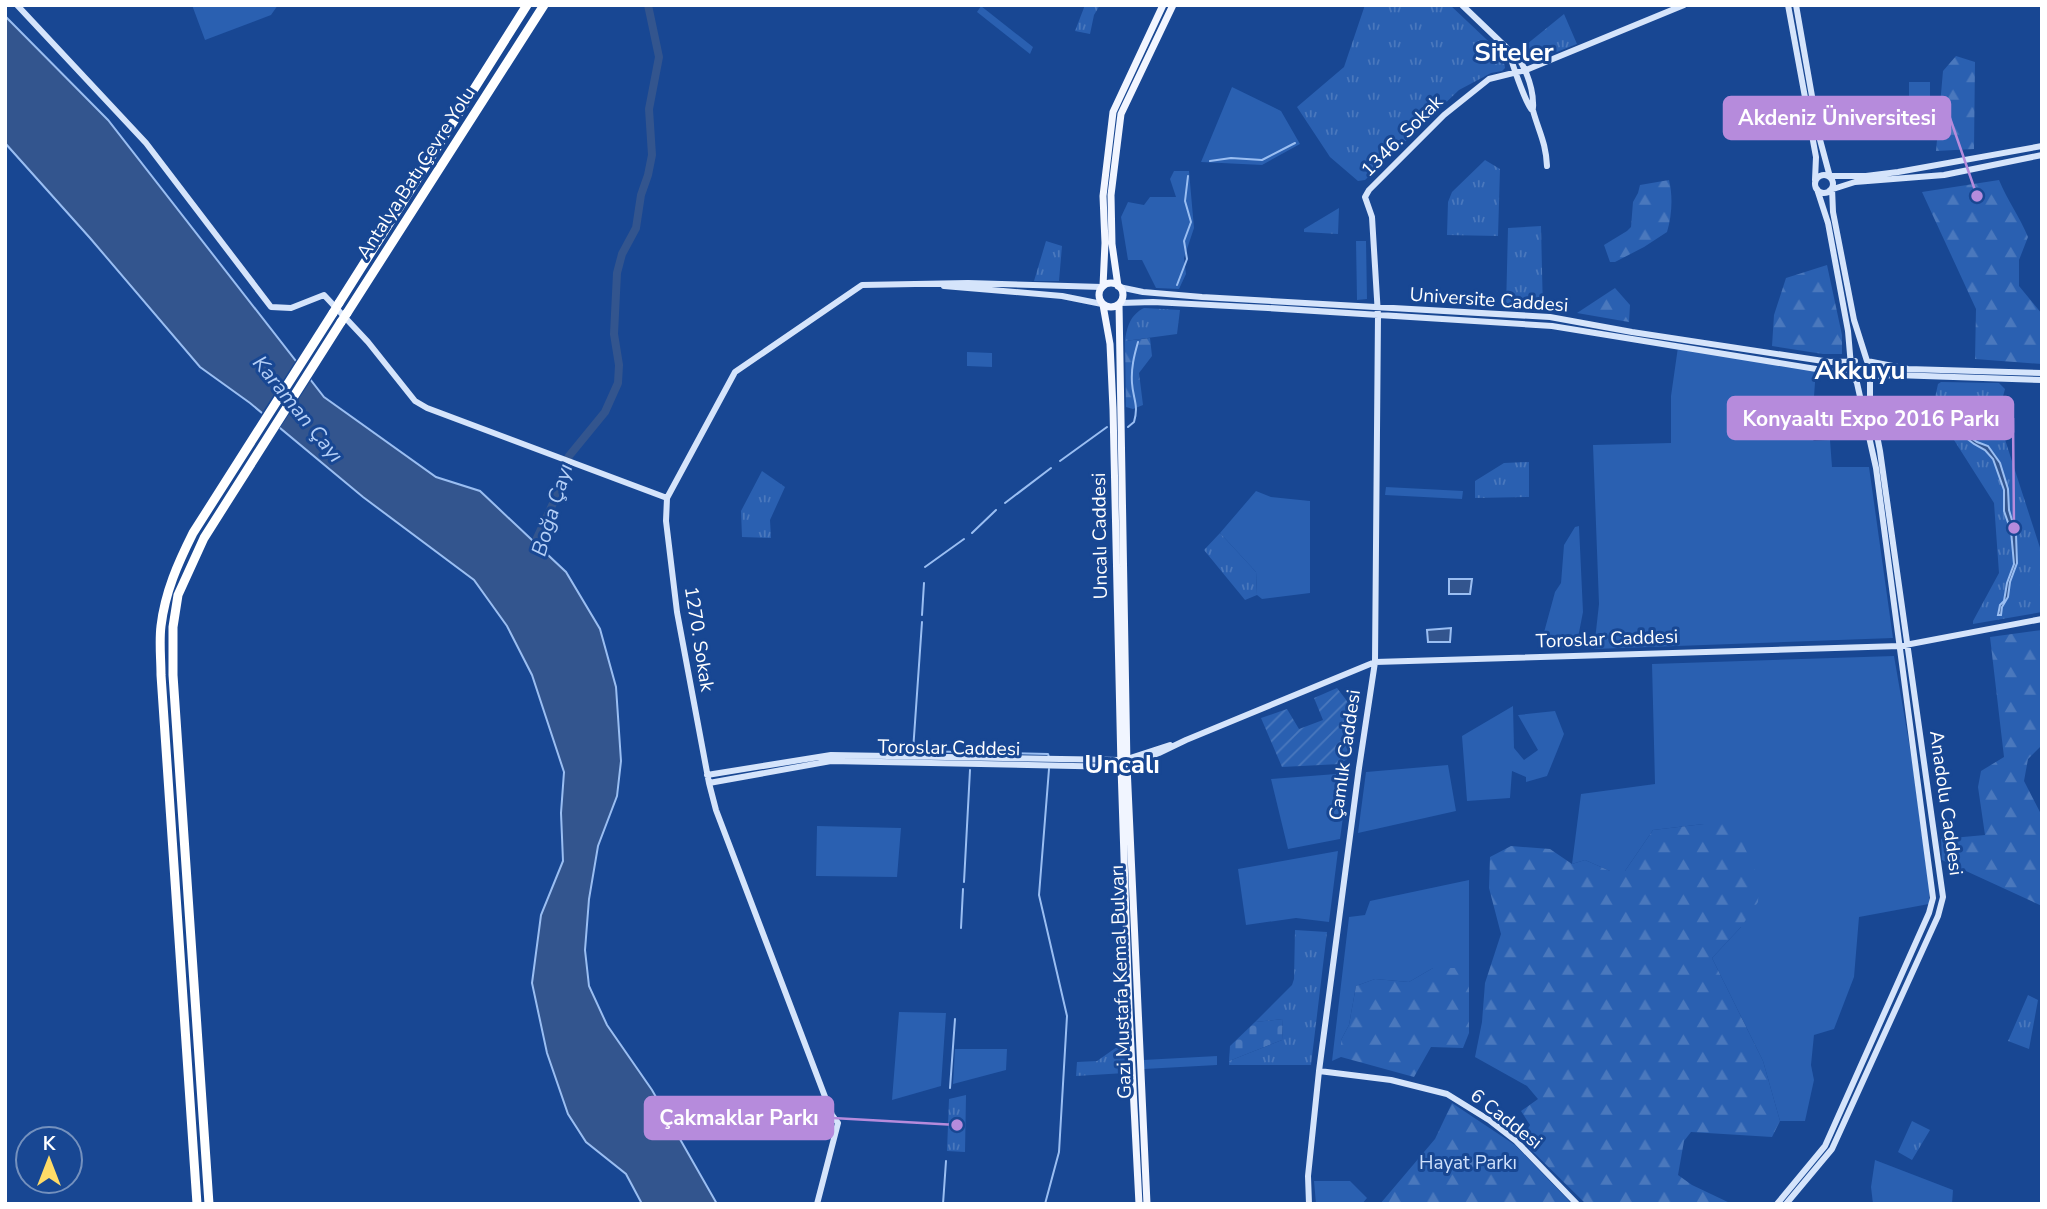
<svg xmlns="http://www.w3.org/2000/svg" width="2047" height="1209" viewBox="0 0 2047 1209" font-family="'Nunito Sans',sans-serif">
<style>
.grass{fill:#2a60b1}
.forest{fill:url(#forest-firs)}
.cemetery{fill:url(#cemetery-stones)}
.park{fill:url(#park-tufts)}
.garden{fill:url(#garden-furrows)}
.water{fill:#33558e;stroke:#9abef2;stroke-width:2}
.pier{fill:#184793}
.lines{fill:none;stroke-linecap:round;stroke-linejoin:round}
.stream{stroke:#9abef2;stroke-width:2}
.river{stroke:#33558e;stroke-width:8}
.secondary{stroke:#d5e4fb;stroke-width:6}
.primary{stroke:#f1f5ff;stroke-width:7}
.highway{stroke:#fff;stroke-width:9}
.highway-bridge{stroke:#fff;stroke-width:9}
.labels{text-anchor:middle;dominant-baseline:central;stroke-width:6;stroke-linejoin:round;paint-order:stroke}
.street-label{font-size:19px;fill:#fff;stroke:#184793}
.park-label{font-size:19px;fill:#cee0fb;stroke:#184793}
.water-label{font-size:21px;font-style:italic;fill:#b4cff7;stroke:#184793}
.district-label{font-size:26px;font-weight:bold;fill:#fff;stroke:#184793}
.leader{fill:none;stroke:#b68bdc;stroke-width:2.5}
.callout-dot{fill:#b68bdc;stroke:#184793;stroke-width:2.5}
.callout{fill:#b68bdc;stroke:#b68bdc;stroke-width:2.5}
.callout-label{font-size:21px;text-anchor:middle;font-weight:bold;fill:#fff}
</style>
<defs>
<pattern id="forest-firs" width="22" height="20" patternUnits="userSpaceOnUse" patternTransform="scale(1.75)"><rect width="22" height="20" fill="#2a60b1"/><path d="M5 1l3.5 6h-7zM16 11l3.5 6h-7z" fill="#4a78bd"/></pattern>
<pattern id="cemetery-stones" width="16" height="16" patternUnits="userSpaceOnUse" patternTransform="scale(1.75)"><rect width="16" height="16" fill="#2a60b1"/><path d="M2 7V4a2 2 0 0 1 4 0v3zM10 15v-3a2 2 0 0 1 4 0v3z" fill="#4a78bd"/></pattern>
<pattern id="park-tufts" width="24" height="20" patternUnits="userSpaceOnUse" patternTransform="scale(1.75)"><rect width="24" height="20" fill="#2a60b1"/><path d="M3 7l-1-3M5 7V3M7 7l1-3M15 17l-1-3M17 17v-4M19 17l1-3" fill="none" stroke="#4a78bd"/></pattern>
<pattern id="garden-furrows" width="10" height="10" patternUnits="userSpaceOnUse" patternTransform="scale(1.75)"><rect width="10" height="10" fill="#2a60b1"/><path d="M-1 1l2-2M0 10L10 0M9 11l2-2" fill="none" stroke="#4a78bd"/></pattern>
</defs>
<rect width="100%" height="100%" fill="#184793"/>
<path class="grass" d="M192,5H278L271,15L205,40Z
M981,6L1033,47L1030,54L977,12Z
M1909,82H1930V115L1909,116Z
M1232,87L1281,111L1300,144L1262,165L1201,162Z
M1174,171H1189L1194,228L1184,258L1186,274L1179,289L1156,288L1142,260H1128L1121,217L1128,202L1144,205L1150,197H1176L1170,179Z
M1356,241H1366L1367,299L1357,300Z
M1678,347L1816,369L1811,438L1814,441L1830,440L1832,467H1869L1893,638L1594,649L1599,604L1593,445L1671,443V396Z
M967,352L992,353V367L967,366Z
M1386,487L1463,491L1462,499L1385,495Z
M1256,491L1271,497L1310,501V593L1262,599L1257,595L1256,572L1220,533Z
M1579,526L1583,612L1576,648L1540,647L1555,592L1561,583L1564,545L1575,527Z
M1894,656L1912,760L1929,887V904L1859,917L1854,977L1834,1029L1814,1035L1811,1065L1814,1080L1805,1121H1780L1763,1061L1712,958L1741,927L1704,824L1653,830L1625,871H1610L1585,860L1572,864L1581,794L1655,784L1652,664Z
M1513,706L1514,748L1524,760L1538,750L1518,715L1555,711L1564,734L1547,776L1526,782V777L1512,771L1510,798L1467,801L1462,736Z
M1448,765L1456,811L1358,833L1366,772Z
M1349,773L1340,839L1288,849L1271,779Z
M817,826L901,828L897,877L816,876Z
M1338,851L1329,922L1296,918L1246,925L1238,869Z
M1469,880V968H1433L1409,982L1375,979L1356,986L1349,1025L1341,1040V1057L1332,1061L1349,917L1365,915L1370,901Z
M899,1012L946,1013L941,1086L892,1100Z
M955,1049H1007L1006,1070L953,1084Z
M1217,1056V1065L1144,1069L1143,1060Z
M1875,1160L1953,1190L1952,1204H1873L1871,1187Z
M1314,1181H1350L1367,1198L1362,1204H1316Z"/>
<path class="forest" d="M1956,56L1975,62L1974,149L1936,151L1943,71Z
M1669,180C1673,196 1672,216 1667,232L1644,247L1615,262H1610L1604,245L1627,231L1631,227L1633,202L1638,193L1640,185Z
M1999,180C2007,200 2020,217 2028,237L2019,260V286L2042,314V364L1975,359L1976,309L1922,192Z
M1827,265L1842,335V354H1823L1772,346L1774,315L1786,278Z
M1615,288L1630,305L1629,322L1577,313Z
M1150,338L1152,356L1139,373L1143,405L1133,409L1126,407L1125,341Z
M2042,630V742L2041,746L2028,759L2024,781L2042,816V906L1942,860L1941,839L1985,835L1978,787L1981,771L2004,757L1990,637Z
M1731,816L1759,880L1758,902L1741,927L1712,958L1763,1061L1780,1121L1772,1137L1691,1132L1684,1141L1678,1175L1692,1185L1732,1204H1586L1521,1140L1530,1125L1521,1111L1538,1099L1527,1086L1475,1057L1482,1022L1485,983L1501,934L1489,888L1490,857L1511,846L1550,849L1572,864L1585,860L1610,871H1625L1653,830L1704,824Z
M1433,968H1469V1033L1463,1048L1431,1047L1414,1077L1341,1057V1040L1349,1025L1356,986L1375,979L1409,982Z
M1452,1103L1515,1145L1572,1204H1380L1435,1139Z"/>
<path class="cemetery" d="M1283,1019L1282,1040L1229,1061L1230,1046L1255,1022Z"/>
<path class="park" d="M1085,5H1100L1094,15L1090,34L1075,31Z
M1365,5H1450L1503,55L1505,68L1502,71L1491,73L1459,90L1365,180L1358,181L1330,157L1297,107L1344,67Z
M1564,14L1577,44L1529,63L1522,48Z
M1485,160L1500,169L1498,236L1447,235L1448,202L1452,192Z
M1339,208L1338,234L1304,232V229Z
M1541,226L1543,312L1506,309L1508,228Z
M1046,241L1062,246L1059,281H1034Z
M1144,308L1180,310L1177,334L1125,341C1127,327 1130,315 1144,308Z
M1941,382L1999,383L2005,389L1998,415L1999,421L2042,554V612L1973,624V621L1999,573L1994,503L1933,407L1938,384Z
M1529,462V497L1475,498V481L1504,463Z
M762,471L785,487L770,520L771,538L742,537L741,511Z
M1220,533L1256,572L1257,595L1245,600L1204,550Z
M1295,930L1327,932L1311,1065H1229V1061L1282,1040L1283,1019L1255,1022L1292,985L1294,979Z
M2028,995L2038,1000L2029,1049L2008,1041Z
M1124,1042L1125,1073L1076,1076L1077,1062L1097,1061Z
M966,1095L965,1152L947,1151L949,1099Z
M1912,1121L1930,1130L1912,1160L1898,1152Z"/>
<path class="garden" d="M1337,688L1357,714L1353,755L1340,764L1282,767L1261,718L1287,709L1299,729L1323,720L1314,698Z"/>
<path class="water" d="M5,16L108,120L324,397L436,477L480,491L566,572L600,629L616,687L621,761L617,796L598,846L589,899L585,950L589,986L607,1025L652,1090L717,1204H642L626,1174L586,1142L568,1114L547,1053L532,983L541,915L563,861L561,813L564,772L532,675L507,626L474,580L363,497L250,403L200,367L90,238L5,143Z
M1962,400L1964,402L1956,415V420L1967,435L1977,442L1988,446L2000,463L2008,489L2009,510L2016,534L2017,563L2010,582L2008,597L2002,607L2001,615H1998L2000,605L2004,601L2007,583L2014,564L2011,531L2004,511V490L1993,459L1985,450L1974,444L1965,437L1954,420V413Z
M1449,579H1472L1470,594H1449Z
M1451,628L1450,642H1428L1427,630Z"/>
<path class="pier" d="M298,357L313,377L278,431L260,416Z"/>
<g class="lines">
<path class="stream" d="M1210,161L1231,158L1262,160L1295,143
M1177,285L1187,259L1184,241L1191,222L1185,201L1188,176
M1128,427L1134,422C1139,405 1133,399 1132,383C1131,368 1134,356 1138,342
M1060,461L1107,427
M1005,503L1051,468
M972,533L996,510
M925,567L964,539
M922,615L924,583
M922,622L913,751L962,752
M969,752L1048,754L1049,757
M964,882L970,770
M961,928L963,889
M950,1088L955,1019
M943,1204L946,1161
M1045,1204L1059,1152L1067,1016L1039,895L1049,769"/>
<path class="river" d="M534,551L537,538L555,499L569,456L605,412L618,383L619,365L614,334L617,273L622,254L636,228L641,195L648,175L652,155L649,109L659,57L648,5"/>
<path class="secondary" d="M17,5L146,143L271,307L291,308L324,295L368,342L415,401L427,408L667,498
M1462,5L1509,50C1523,56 1533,88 1533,103C1534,113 1531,104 1534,114C1540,134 1546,144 1547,166
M1788,5L1816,157L1815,180
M1796,5L1819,136L1830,177
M1509,50C1510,59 1526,104 1532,110
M1815 184a9 9 0 1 1 18 0a9 9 0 1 1-18 0Z
M1828,176H1866L1898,172L2042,146
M1832,188L1833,212L1854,320L1867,361L1908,369L2042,373
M1817,189L1828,223L1848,331L1851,366
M1830,190L1855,182L1944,175L2042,155
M944,286L1062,296L1102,304
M1119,287L1143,292L1202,297L1550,317L1632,332L1830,362L1855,361
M1120,303L1153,302L1268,308L1552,326L1853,375L1857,383L1876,468L1933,898L1929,913L1825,1146L1777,1204
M1864,377L1895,375L2042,380
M707,775L831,755L1120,760L1127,759L1170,745
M709,783L831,761L1121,767L1159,753L1186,740L1375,662L1900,646L2042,619
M1319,1071L1391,1080L1447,1094L1489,1120L1516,1141L1577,1204
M817,1204L838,1123L832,1115L716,810L709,783L677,612L666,521L667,498L735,372L862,285L968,283L1102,287
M1309,1204L1308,1176L1319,1071L1359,768L1375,662L1378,315L1372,217L1365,197L1369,190L1444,115L1489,79L1526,70L1684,5
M1786,1204L1832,1149L1938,916L1943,897L1880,451L1870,399V370"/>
<path class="primary" d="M1099 295a12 12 0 1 1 24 0a12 12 0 1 1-24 0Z
M1103,286L1105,243L1103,196L1113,112L1163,5
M1118,286L1112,244L1111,195L1121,114L1173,5
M1119,304L1127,766L1147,1204
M1103,305L1110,344L1113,409L1121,767L1129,1009L1139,1204"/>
<path class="highway" d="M339,303L527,5
M347,313L544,5
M197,1204L161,675C161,659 159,642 161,626C165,592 178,563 193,533L333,313
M209,1204L173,675V627L178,595L204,538L341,322"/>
<path class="highway-bridge" d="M333,313L339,303
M341,322L347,313"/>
</g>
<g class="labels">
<g class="street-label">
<text transform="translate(1402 136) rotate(-45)">1346. Sokak</text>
<text transform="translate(416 173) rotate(-57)">Antalya Batı Çevre Yolu</text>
<text transform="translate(1489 300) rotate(4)">Universite Caddesi</text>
<text transform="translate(1100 536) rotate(-91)">Uncalı Caddesi</text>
<text transform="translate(699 639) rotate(81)">1270. Sokak</text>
<text transform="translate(1607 639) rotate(-2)">Toroslar Caddesi</text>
<text transform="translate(949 748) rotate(1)">Toroslar Caddesi</text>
<text transform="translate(1345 755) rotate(-82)">Çamlık Caddesi</text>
<text transform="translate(1946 803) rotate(82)">Anadolu Caddesi</text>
<text transform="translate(1121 982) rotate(-92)">Gazi Mustafa Kemal Bulvarı</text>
<text transform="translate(1506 1119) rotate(38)">6 Caddesi</text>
</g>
<g class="park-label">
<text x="1468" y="1163">Hayat Parkı</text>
</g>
<g class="water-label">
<text transform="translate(298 409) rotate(51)">Karaman Çayı</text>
<text transform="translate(552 510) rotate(-73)">Boğa Çayı</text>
</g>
<g class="district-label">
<text x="1514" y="52">Siteler</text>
<text x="1860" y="370">Akkuyu</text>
<text x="1122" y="764">Uncalı</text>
</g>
</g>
<path class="leader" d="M1977 196L1950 118M2014 528L2013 418M957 1125L833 1118"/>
<g class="callout-dot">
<circle cx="1977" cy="196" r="7"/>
<circle cx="2014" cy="528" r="7"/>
<circle cx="957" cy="1125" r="7"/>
</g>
<g class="callout">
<rect x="1724" y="97" width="226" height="42" rx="7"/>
<rect x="1728" y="397" width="285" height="42" rx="7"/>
<rect x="645" y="1097" width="188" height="42" rx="7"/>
</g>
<g class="callout-label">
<text x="1837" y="125">Akdeniz Üniversitesi</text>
<text x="1871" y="426">Konyaaltı Expo 2016 Parkı</text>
<text x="739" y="1125">Çakmaklar Parkı</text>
</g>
<rect width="2047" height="1209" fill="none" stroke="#ffffff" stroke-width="14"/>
<g transform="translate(49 1160)"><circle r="33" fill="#184793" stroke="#7491be" stroke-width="2"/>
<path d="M0-5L12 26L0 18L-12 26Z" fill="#ffdb67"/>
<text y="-10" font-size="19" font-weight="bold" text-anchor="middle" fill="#ffffff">K</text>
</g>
</svg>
